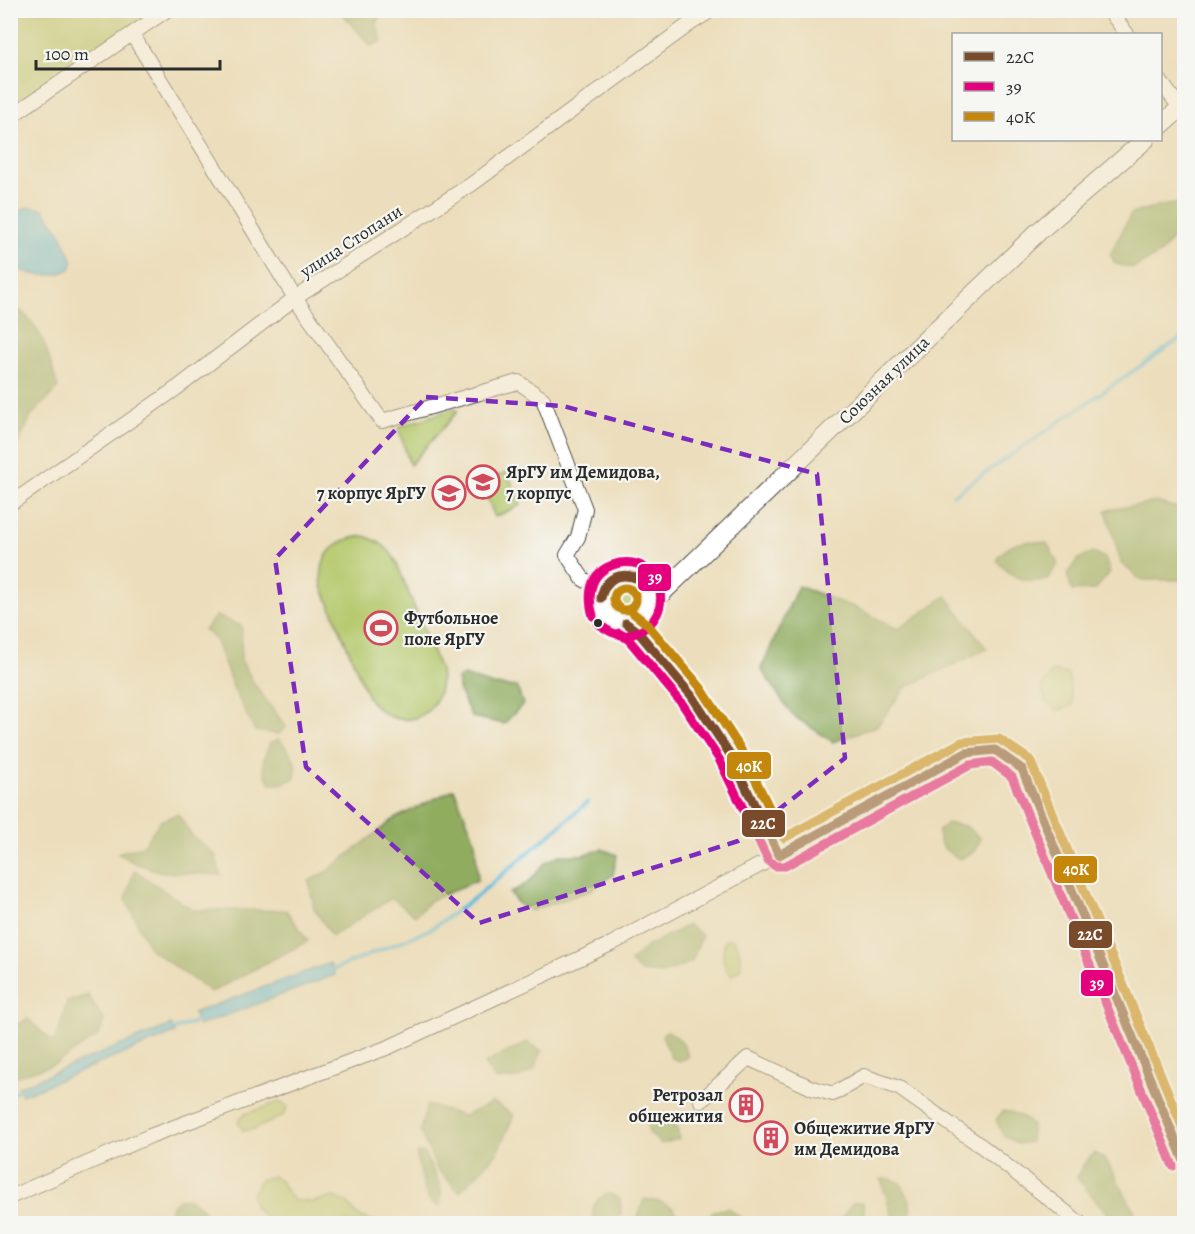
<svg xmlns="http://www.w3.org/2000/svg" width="1195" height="1234" viewBox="0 0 1195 1234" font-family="Alegreya,serif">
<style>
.green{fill:#b4c86b;stroke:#707a4b;stroke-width:1.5}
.forest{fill:#8fac5f;stroke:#5d6c45;stroke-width:1.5}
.water{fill:#5fbbdd;stroke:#457384;stroke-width:1.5}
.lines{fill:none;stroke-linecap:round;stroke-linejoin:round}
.stream{stroke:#5fbbdd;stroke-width:4}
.minor-casing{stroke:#484641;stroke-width:16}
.tertiary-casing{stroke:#484641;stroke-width:20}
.minor{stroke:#fff;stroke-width:14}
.tertiary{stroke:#fff;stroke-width:18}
.bus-1-casing{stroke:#f6f6f2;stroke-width:14}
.bus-2-casing{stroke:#f6f6f2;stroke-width:14}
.bus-3-casing{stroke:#f6f6f2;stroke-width:14}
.bus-1{stroke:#7a4b2a;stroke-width:9}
.bus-2{stroke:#e5007d;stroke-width:9}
.bus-3{stroke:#c4870b;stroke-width:9}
.marked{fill:none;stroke:#7b2cbf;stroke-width:4.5;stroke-dasharray:12 8;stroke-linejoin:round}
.bus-dot{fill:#2b2b2b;stroke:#f6f6f2;stroke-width:2}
.labels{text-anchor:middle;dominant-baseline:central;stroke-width:4.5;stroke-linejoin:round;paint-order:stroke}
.street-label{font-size:18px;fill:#2b2b2b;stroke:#f6f6f2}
.poi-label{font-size:18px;font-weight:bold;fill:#2b2b2b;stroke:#f6f6f2;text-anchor:start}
.line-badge{stroke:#f6f6f2;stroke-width:2}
.badge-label{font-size:16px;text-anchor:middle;font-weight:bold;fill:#fff}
</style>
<rect width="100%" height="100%" fill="#f6f6f2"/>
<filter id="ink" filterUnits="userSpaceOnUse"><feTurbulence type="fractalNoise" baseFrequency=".0167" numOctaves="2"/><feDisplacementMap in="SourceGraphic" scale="12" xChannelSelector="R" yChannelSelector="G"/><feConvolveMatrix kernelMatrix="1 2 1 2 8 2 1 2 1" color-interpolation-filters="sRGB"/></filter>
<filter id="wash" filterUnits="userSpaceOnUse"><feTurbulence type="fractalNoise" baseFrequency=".008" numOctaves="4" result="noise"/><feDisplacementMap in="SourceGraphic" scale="24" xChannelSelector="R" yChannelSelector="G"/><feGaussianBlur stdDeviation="1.35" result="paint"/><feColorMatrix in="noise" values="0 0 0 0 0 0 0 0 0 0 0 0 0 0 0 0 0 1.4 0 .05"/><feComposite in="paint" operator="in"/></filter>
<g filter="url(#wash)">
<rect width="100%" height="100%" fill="#ecdebc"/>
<path class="green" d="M11,11H157L11,109Z
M453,409L458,411L410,465L398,427Z
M507,472L521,505L495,517L481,483Z
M364,536C379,541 386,546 395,559L440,670C447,719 395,738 368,697L322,586C318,555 334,539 364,536Z
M610 605a16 16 0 1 1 32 0a16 16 0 1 1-32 0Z
M1053,671L1068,674L1073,705L1057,711L1045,700L1041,687Z
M732,938C740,947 742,956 741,968L732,975C721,967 722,952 725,940Z
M279,1102L288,1107L283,1116L255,1129L243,1131L238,1121L245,1114Z
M273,1176L280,1181L292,1200L312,1202L334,1197L347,1202L357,1215L379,1223H271L255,1208L251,1196L260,1180Z"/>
<path class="forest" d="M340,11H381L377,26L382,41L371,46Z
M1182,203L1184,211V224L1160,254L1134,268L1116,264L1110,255L1131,214L1158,206Z
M11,304C43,323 48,354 58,388L32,415L11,458Z
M1156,502L1184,510V577L1182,580H1141L1121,563L1106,510Z
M1030,541L1047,543L1058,564L1047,580C1024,583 1013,579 997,561L998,556L1013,544Z
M1092,552L1105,558L1110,572L1095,590L1072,591L1067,574L1078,559Z
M798,586L856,608L898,629L946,596L987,649L906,687L877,726L833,742L792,715L761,669Z
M216,616L242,626L241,660L255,685L286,727L279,734L255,731L234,690L215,639L204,630Z
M464,676L493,685L517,687L523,704L504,724L472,717L459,691L457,679Z
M279,739C290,752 299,760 295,778L281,784H271C259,767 262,761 270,743Z
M454,789L475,840L478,880L431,900L415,916L392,898L332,936L314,909L309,881L326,872L394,819Z
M178,814L192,836L215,855L221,875L161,872L135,863L117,853L143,846L160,821Z
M947,823L966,826L981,839L974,852L960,859C947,852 938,847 938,832Z
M602,849L617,855L613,875L589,891L531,911L519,905L510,893L528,883L546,862L560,855H582Z
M134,870L193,910H286L308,941L211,992L150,949L126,900Z
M688,925L702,935L692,962L661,974L641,972L630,962L646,947Z
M88,995L104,1020L99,1035L55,1064L18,1076L11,1075V1027L28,1019L53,1042L59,1030L67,1002Z
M667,1031C679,1037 686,1045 688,1057L679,1061L671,1058L662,1035Z
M527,1042L542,1051L534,1070L518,1078L496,1080L484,1064Z
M493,1102L514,1115L497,1153L460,1192L437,1169L420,1131L427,1105L464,1116Z
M1003,1111C1015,1112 1023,1117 1032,1125L1030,1142L1017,1144L1003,1135L996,1120Z
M659,1113L676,1120L679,1139L661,1144L649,1133L647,1120Z
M417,1153H424C431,1168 448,1191 439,1207C426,1200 425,1193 422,1178C420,1169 416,1162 417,1153Z
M1094,1153L1106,1160L1135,1212L1133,1220L1117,1222L1104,1210L1077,1178L1084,1164Z
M881,1179H891L900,1182L910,1200L911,1220C905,1223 899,1225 893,1221Z
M610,1194L620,1199L621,1216L613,1223H601L594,1221C590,1208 596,1196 610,1194Z
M188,1198C199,1205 207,1210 207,1223H173L169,1216L172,1205L179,1199Z
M644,1199L659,1201L674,1208L679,1223H636Z
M863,1202L866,1223H839L852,1203Z
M728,1208L743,1219L744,1223H707L713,1211Z"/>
<path class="water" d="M28,207L43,209L59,230L73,261L70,269C51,279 28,277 11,264V215Z
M330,963L335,975L198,1026L193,1013Z
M171,1025L175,1033L22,1095L18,1087Z"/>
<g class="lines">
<path class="stream" d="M953,495L1184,336
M330,971L431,929L476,897L588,802
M170,1031L200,1020
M10,1094L24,1089"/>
</g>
</g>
<g filter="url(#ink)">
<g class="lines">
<g class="minor-casing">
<path id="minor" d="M1109,10L1127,34
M132,34L295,298L382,421L518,382L543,399L585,509L578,537L567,555L583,579L602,590
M1160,81L1181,109
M10,117L167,10
M10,504L177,388L295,298L472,184L691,23L712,10
M601 599a24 24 0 1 1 48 0a24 24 0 1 1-48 0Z
M701,1101L748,1058L812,1088L833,1094L864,1076L899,1088L984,1148L1081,1224
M10,1197L150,1136L389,1047L611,944L779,855"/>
</g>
<g class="tertiary-casing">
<path id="tertiary" d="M1160,126L1184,105
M1145,140L1038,232L666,589C658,598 636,617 638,630C639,643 680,681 690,694C728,742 752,800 779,855L966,753L995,750L1022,769L1184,1161"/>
</g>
<use href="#minor" class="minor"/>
<use href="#tertiary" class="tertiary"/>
<g class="bus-1-casing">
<path id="bus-1" d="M601,598C604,578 621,570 639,579
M601,598C606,577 620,572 639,579
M626,623L638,632L691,695L729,753L779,855L966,753L995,750L1022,769L1184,1161"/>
</g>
<g class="bus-2-casing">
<path id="bus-2" d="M593,616C586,591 591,569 620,563C662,556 678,616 636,633C621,639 609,633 598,623
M619,633L629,640L681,702L719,759L768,860L775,866H785L970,765L992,762L1012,777L1173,1166"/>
</g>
<g class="bus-3-casing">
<path id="bus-3" d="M614 599a11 11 0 1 1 22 0a11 11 0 1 1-22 0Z
M633,613L647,624L701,688L740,748L784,838L962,742L999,739L1030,760L1184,1131"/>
</g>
<use href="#bus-1" class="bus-1"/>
<use href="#bus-2" class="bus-2"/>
<use href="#bus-3" class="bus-3"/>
</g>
</g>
<path d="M0 0H1195V1234H0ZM426,397L563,406L817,474L845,758L738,841L479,923L306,767L275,559Z" fill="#ecdebc" fill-opacity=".55" fill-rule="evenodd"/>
<path class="marked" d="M426,397L563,406L817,474L845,758L738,841L479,923L306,767L275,559Z"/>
<defs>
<g id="university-ring" transform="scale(1.725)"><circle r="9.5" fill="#f6f6f2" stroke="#d1495b" stroke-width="1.5"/><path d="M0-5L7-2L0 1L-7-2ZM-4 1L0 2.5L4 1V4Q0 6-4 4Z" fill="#d1495b"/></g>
<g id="stadium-ring" transform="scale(1.725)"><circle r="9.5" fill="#f6f6f2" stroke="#d1495b" stroke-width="1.5"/><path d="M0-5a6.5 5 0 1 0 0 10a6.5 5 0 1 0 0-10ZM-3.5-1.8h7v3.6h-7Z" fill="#d1495b"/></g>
<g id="building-ring" transform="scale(1.725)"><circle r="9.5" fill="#f6f6f2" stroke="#d1495b" stroke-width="1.5"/><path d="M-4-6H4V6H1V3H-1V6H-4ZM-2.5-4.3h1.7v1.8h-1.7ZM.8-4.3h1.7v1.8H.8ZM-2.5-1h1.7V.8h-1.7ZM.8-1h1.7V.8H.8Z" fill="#d1495b"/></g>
</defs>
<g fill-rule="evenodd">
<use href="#university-ring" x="483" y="482"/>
<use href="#university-ring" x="449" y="493"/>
<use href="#stadium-ring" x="381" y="628"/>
<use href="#building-ring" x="746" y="1105"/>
<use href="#building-ring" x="771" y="1138"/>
</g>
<circle class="bus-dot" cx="598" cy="623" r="5"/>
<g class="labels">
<g class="street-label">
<text transform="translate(351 241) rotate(-33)">улица Стопани</text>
<text transform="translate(884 380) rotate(-44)">Союзная улица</text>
</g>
<g class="poi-label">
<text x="506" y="472">ЯрГУ им Демидова,<tspan x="506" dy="21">7 корпус</tspan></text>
<text x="426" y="493" text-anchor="end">7 корпус ЯрГУ</text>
<text x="404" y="618">Футбольное<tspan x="404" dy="21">поле ЯрГУ</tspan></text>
<text x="723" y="1095" text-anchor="end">Ретрозал<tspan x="723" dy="21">общежития</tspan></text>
<text x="794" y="1128">Общежитие ЯрГУ<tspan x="794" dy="21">им Демидова</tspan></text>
</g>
</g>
<g class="line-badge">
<rect x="637" y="563" width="35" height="29" rx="6" fill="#e5007d"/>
<rect x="726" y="751" width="46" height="29" rx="6" fill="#c4870b"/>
<rect x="741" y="809" width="45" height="29" rx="6" fill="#7a4b2a"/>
<rect x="1053" y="855" width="45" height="29" rx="6" fill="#c4870b"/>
<rect x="1068" y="920" width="45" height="29" rx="6" fill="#7a4b2a"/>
<rect x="1080" y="969" width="34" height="28" rx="6" fill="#e5007d"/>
</g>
<g class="badge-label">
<text x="655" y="583">39</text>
<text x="749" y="772">40К</text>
<text x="763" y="829">22С</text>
<text x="1076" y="875">40К</text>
<text x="1090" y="940">22С</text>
<text x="1097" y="989">39</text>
</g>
<rect width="1195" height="1234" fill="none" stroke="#f6f6f2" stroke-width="36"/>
<rect x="952" y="33" width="210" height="108" fill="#f6f6f2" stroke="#a5a5a2" stroke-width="1.5"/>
<rect x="964" y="52" width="30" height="9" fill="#7a4b2a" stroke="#a5a5a2" stroke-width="1.5"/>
<text x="1006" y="63" font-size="18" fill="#2b2b2b">22С</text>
<rect x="964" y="82" width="30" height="9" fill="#e5007d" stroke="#a5a5a2" stroke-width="1.5"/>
<text x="1006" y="93" font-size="18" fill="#2b2b2b">39</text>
<rect x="964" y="112" width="30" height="9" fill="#c4870b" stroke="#a5a5a2" stroke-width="1.5"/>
<text x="1006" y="123" font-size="18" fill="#2b2b2b">40К</text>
<path d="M36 60v9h184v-9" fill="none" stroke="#2b2b2b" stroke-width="3"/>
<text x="45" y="60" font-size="18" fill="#2b2b2b" stroke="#f6f6f2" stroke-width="4.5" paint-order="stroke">100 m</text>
</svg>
